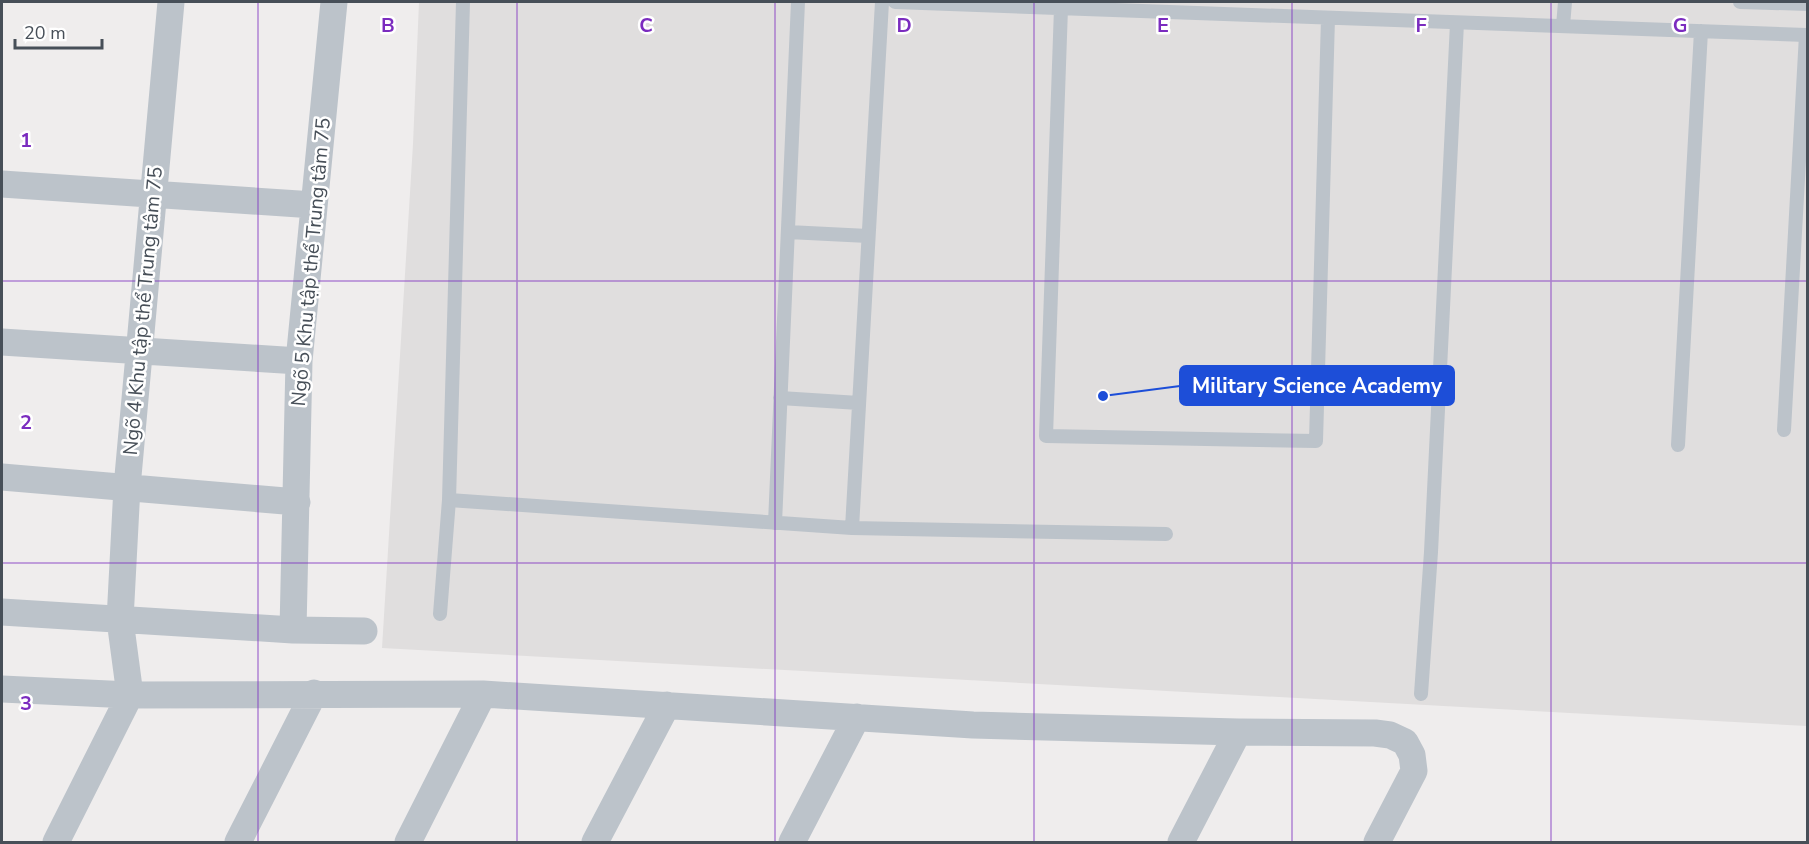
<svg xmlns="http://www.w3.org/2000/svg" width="1809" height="844" viewBox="0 0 1809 844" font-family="'Nunito Sans',sans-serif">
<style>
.education{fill:#e0dede}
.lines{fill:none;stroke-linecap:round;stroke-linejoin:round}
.service{stroke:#bcc3ca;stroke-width:14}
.minor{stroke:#bcc3ca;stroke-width:27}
.grid{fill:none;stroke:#7b2cbf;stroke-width:1.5;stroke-opacity:0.55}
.labels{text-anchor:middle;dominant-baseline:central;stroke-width:5;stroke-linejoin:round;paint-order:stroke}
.street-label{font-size:20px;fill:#474f58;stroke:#fff}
.grid-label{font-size:20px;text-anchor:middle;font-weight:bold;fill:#7b2cbf;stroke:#fff;stroke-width:5;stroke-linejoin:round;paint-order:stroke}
.leader{fill:none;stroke:#1d4ed8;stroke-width:2}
.callout-dot{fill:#1d4ed8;stroke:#fff;stroke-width:2}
.callout{fill:#1d4ed8;stroke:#1d4ed8;stroke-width:2}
.callout-label{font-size:21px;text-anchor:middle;font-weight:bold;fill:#fff}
</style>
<rect width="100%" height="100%" fill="#efeded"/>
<path class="education" d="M419,2H1807V726L382,648L413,144Z"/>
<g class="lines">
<path class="service" d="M895,2L1806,35L1784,430
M1740,2L1808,4
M1061,8L1046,436L1316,441L1328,18
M1563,26L1565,2
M788,232L868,236
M780,398L859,403
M1678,445L1701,31
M449,500L852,528L1166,534
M775,523L798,2
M852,528L882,2
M440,614L449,500L463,2
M1421,694L1431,552L1457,23"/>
<path class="minor" d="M2,184L314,205
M2,342L299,361
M2,477L297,502
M2,612L293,630L364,631
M293,630L299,361L334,2
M2,689L130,695L483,694L973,725L1238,732L1375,733L1390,735L1405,742L1412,755L1414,771L1377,842
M56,842L130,695L120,620L127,487L171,2
M238,842L314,693
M408,842L483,694
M595,842L667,705
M792,842L857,717
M1181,842L1238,732"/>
</g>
<path class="grid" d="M258,2V842M517,2V842M775,2V842M1034,2V842M1292,2V842M1551,2V842M2,281H1808M2,563H1808"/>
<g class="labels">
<g class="street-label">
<text transform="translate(311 262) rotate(-85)">Ngõ 5 Khu tập thể Trung tâm 75</text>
<text transform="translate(143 311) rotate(-85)">Ngõ 4 Khu tập thể Trung tâm 75</text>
</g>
</g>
<g class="grid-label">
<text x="388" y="32">B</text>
<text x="646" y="32">C</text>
<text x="904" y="32">D</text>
<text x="1163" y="32">E</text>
<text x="1421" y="32">F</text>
<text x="1680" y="32">G</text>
<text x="26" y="147">1</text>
<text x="26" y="429">2</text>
<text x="26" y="710">3</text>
</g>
<path class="leader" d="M1103 396L1180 386"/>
<circle class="callout-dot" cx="1103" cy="396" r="6"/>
<rect class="callout" x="1180" y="366" width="274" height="39" rx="6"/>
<g class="callout-label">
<text x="1317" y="393">Military Science Academy</text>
</g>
<rect width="1809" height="844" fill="none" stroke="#474f58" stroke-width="6"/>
<path d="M15 39v9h87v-9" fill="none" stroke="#474f58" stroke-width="3"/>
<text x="24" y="39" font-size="18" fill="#474f58" stroke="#ffffff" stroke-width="4.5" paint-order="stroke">20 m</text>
</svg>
